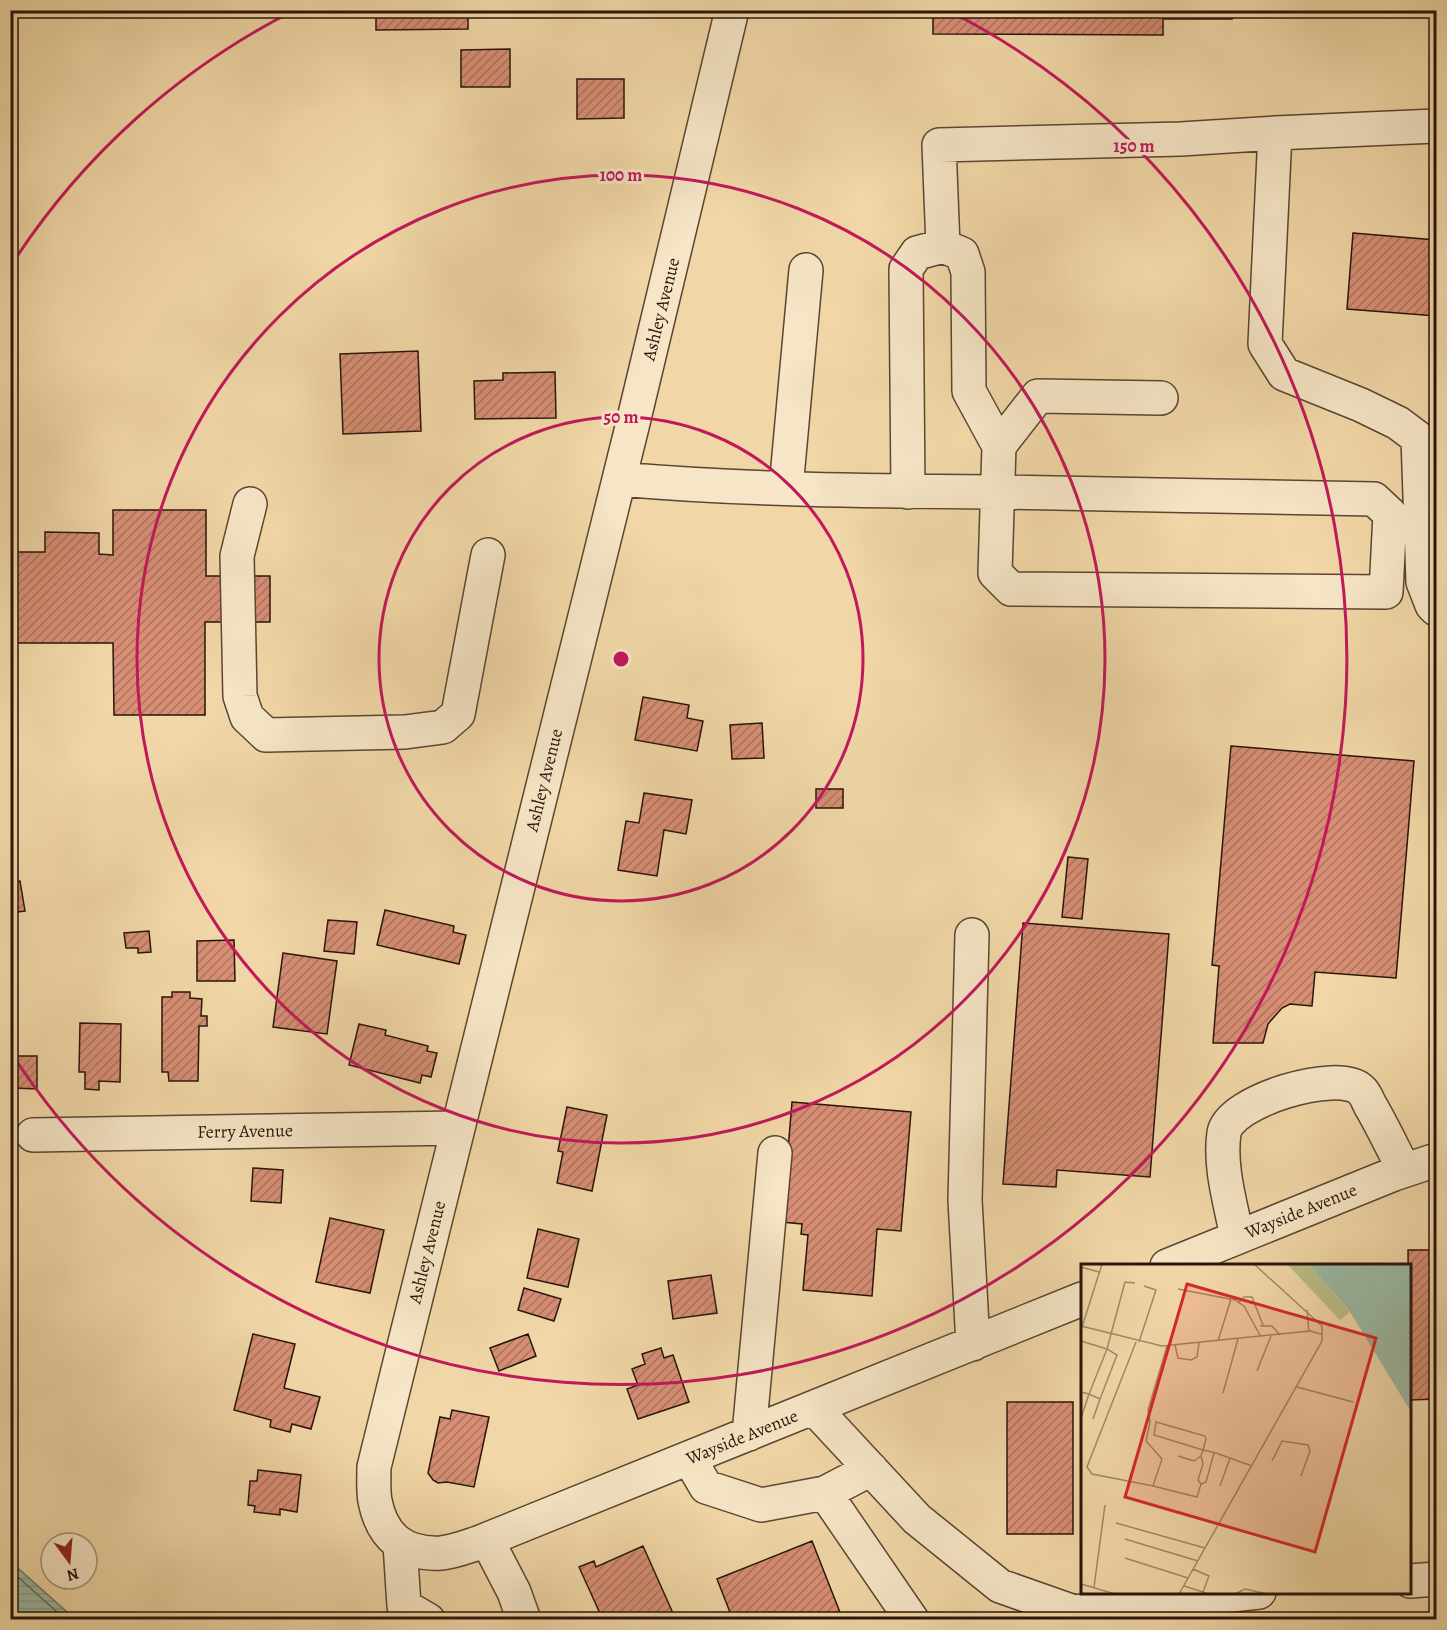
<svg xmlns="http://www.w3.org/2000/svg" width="1447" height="1630" viewBox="0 0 1447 1630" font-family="Alegreya,serif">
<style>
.water{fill:url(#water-rules);stroke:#6d7867;stroke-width:1.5}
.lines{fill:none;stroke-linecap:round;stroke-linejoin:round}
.shore{stroke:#626858;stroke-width:1.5}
.building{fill:url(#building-hatch);stroke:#28150b;stroke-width:1.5}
.minor-casing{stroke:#5a4632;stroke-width:36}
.minor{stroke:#f6e5c6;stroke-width:33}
.ring{fill:none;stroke:#c2185b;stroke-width:3}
.labels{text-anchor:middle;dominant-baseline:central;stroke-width:6;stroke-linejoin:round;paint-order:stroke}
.street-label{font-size:18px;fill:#28150b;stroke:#f6e5c6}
.inset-road{fill:none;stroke:#a18969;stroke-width:1.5}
.view{fill:#d62828;fill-opacity:0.15;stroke:#d62828;stroke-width:3}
.inset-edge{fill:none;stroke:#28150b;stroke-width:3}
.centre{fill:#c2185b;stroke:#f6e5c6;stroke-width:3}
.ring-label{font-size:18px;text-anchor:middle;font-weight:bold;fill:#c2185b;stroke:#f6e5c6;stroke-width:6;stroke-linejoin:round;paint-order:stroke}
</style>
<defs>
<pattern id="water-rules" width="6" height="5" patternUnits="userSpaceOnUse" patternTransform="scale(1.5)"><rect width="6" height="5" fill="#9bbaa5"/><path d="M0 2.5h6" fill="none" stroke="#869f8d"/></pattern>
<pattern id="building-hatch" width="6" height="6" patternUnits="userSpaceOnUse" patternTransform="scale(1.5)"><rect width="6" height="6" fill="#d78e75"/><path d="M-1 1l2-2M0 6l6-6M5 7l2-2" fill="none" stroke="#ae735e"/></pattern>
</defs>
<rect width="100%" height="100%" fill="#f1d7a7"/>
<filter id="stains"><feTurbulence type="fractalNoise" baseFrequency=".00333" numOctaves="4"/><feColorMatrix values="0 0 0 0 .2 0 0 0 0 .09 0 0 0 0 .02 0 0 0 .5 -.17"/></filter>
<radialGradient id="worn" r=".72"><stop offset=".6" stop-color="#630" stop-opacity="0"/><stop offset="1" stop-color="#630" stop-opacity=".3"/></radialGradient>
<path class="water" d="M11,1562L75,1619H11Z"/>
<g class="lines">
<path class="shore" d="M10,1570L66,1620"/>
</g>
<path class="building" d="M376,10H468V29L376,30Z
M933,10H1232V19H1163V35L933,34Z
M510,49V87H461V50Z
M577,79H624V118L577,119Z
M1353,233L1436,240V316L1347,309Z
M418,351L421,431L343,434L340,354Z
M555,372L556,418L475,419L474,381L503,380V373Z
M113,510H206V576H270V622H205V715H114L113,643H10V552H45V532L99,533V554L113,555Z
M643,697L689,705L687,718L703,721L697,751L635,740Z
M762,723L764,758L732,759L730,725Z
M1231,746L1414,761L1396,978L1315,972L1312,1006L1290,1004L1282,1008L1268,1024L1263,1043H1213L1219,966L1212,965Z
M816,789H843V808H816Z
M644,793L692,800L686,834L664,830L657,876L618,870L626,821L639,823Z
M1068,857L1088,859L1082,919L1062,917Z
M20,881L25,911L10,913V882Z
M385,910L454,926L453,932L466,935L459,964L377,945Z
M328,920L357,922L354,954L324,951Z
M1023,923L1169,934L1150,1177L1057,1170L1056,1187L1003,1184Z
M149,931L151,952L138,953V948H126L124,933Z
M234,940L235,981H197V941Z
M283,953L337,961L327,1034L273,1027Z
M172,992H190V998L202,999L201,1016H207V1026H199L198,1081H169L168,1072H162V997H172Z
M80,1023L121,1024L120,1082L99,1081V1090L85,1089V1072H79Z
M359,1024L386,1030L385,1035L428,1046L427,1051L437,1053L431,1077L422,1075L420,1083L349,1065Z
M14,1056H37V1089L14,1088Z
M792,1102L911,1112L901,1231L877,1229L872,1296L803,1290L808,1235L801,1234L802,1224L782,1222Z
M567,1107L607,1115L592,1191L557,1183L563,1152L558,1151Z
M253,1168L283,1170L281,1203L251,1201Z
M330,1218L384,1230L370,1293L316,1282Z
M538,1229L579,1239L568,1287L527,1278Z
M1408,1250H1436V1399L1410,1400Z
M711,1275L717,1313L673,1319L668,1281Z
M524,1288L561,1299L554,1321L518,1310Z
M253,1334L295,1344L284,1388L320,1397L311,1429L292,1424L290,1432L270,1427L271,1420L234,1410Z
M528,1334L536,1356L499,1371L490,1348Z
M661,1348L664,1358L673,1355L689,1402L638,1419L627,1389L638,1385L632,1369L645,1364L642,1354Z
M1007,1402H1073V1534H1007Z
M452,1410L489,1417L474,1487L447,1482L438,1483L433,1480L428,1473L440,1417L450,1419Z
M258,1470L301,1475L297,1512L280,1509V1515L254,1512L255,1506L248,1505L250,1481H257Z
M812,1541L843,1620H733L717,1579Z
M643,1546L676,1620H603L579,1567L594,1561L596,1567Z"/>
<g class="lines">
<g class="minor-casing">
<path id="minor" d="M732,10L632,427L374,1467C374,1478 373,1490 375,1501C382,1537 404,1555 441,1553C453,1552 466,1547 478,1543L1082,1299
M1436,126L1275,133L1265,344L1284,374L1361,405L1398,423L1418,438L1423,582L1432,605L1436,609
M943,246L939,145L1181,139L1275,133
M999,446L1038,396L1161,398
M619,479C744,490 870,491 996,492C1122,494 1248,497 1374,499L1390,514L1386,592L1011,589L995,573L999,446L969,391L968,272L962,254L943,246L917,253L906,269L908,492
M786,488L806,270
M250,504L237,556L240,696L247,717L266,735L405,732L443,727L458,714L488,555
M972,935L965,1200L973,1344
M33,1135L458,1128
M1237,1237C1231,1205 1219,1167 1224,1133C1229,1101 1338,1068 1361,1090C1365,1093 1368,1101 1370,1105C1383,1127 1393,1149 1404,1170
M1167,1266L1394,1174L1436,1160
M814,1408L917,1519L1000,1586L1074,1612L1259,1592
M749,1434L775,1153
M689,1458L706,1487L761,1505L825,1493L871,1469
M825,1493L912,1620
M487,1540L514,1592L524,1620
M400,1544L404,1606L428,1620
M1410,1581L1436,1579"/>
</g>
<use href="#minor" class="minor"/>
</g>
<g class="ring">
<circle cx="621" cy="659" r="242"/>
<circle cx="621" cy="659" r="484"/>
<path d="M12 264A726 726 0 0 1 291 12M951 12A726 726 0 1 1 12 1054"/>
</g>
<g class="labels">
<g class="street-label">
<text transform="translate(661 309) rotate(-76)">Ashley Avenue</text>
<text transform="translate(544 780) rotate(-76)">Ashley Avenue</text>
<text transform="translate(245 1131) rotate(-1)">Ferry Avenue</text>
<text transform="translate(1301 1211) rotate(-22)">Wayside Avenue</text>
<text transform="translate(427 1252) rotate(-76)">Ashley Avenue</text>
<text transform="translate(742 1437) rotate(-22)">Wayside Avenue</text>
</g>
</g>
<g transform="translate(1081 1264)">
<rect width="330" height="330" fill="#f1d7a7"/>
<path d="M206,0H227L269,48L259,56Z" fill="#bcbe86"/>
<path d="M227,0H330V148L268,46Z" fill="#9bbaa5"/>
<path class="inset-road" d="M0,3L18,8M97,25L154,36L163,42L180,73M157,39L163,33H171L182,61M226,46L228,68M0,62L81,82L229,67L240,70M179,62H191L199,71M1,63L21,0M0,77L26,85L8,130L19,135L36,91L26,85L41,29L44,18L54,19M137,77L150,35M55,78L6,203L11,210L72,222L81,195L65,177L69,158L67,146L86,82M58,78L75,26L63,22M94,81L97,94L110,96L116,93L118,79M176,107L190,72M216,123L272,138M0,128L8,130L0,154M142,129L157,75M12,155L19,135M133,189L125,218L120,220L117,216L122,200L120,192L122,186L125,175L124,172L75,158L73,171L122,186L135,189L171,202M97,192L113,197L120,192M191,197L201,177L227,181L229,187L220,212M72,222L116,233L120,220M139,222L149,194M35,259L124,284M44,275L117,297M44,294L107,314M112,305L128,312L122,328M0,320L34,330M103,322L125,329M13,323L24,241M98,330L241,77V62L173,0M154,330L164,325L186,330"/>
<path class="view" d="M106,20L295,74L234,288L44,233Z"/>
<rect width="330" height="330" class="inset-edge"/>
</g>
<circle cx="621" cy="659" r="9" class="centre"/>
<g class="ring-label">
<text x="1134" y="152">150 m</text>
<text x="621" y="181">100 m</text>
<text x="621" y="423">50 m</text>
</g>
<rect width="1447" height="1630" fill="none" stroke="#f1d7a7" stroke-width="36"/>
<rect x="12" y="12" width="1423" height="1606" fill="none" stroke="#28150b" stroke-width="3"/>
<rect x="18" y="18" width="1411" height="1594" fill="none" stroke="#28150b" stroke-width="1.5"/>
<g transform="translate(69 1561) rotate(164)"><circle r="28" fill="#f6e5c6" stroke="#a4927b" stroke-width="1.5"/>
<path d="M0-4.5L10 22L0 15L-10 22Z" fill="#8f2418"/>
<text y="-9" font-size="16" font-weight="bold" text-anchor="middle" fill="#28150b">N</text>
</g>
<rect width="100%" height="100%" filter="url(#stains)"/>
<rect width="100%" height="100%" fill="url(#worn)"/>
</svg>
